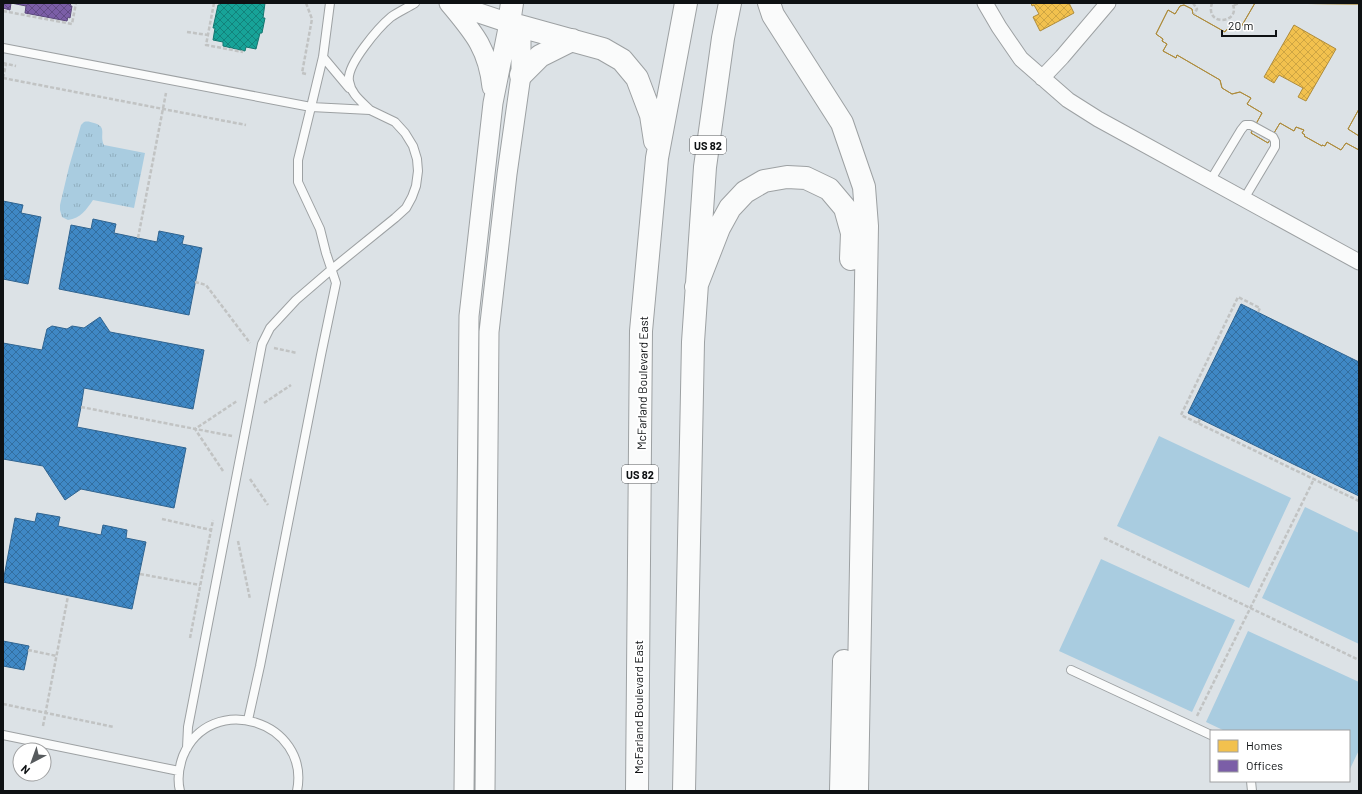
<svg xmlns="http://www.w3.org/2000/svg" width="1362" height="794" viewBox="0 0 1362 794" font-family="Barlow,sans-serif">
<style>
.grass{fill:url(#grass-tufts)}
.pitch{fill:#a9cce0}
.homes{fill:url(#homes-cross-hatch);stroke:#ae8c3c;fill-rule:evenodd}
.offices{fill:url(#offices-cross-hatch);stroke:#5a477b}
.schools{fill:url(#schools-cross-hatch);stroke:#306490}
.public{fill:url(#public-cross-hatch);stroke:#147770}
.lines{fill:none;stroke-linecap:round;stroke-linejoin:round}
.service-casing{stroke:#9da1a3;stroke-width:10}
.minor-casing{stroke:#9da1a3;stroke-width:17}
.tertiary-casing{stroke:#9da1a3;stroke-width:21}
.motorway-casing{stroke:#9da1a3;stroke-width:24}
.path{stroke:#c1c3c3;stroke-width:2.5;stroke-dasharray:4 2;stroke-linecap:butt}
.service{stroke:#fafbfb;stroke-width:8}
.minor{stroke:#fafbfb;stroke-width:15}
.tertiary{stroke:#fafbfb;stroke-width:19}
.motorway{stroke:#fafbfb;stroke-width:22}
.labels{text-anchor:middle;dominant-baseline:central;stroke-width:4;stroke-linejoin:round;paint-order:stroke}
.shield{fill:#fff;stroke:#56585a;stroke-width:1}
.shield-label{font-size:11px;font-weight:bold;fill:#0e1113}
.street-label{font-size:12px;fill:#0e1113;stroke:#fff}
</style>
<defs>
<pattern id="grass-tufts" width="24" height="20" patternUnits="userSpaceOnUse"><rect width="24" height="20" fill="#a9cce0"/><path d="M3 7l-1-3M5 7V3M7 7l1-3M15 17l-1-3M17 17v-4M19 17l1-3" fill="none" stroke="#90aebf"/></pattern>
<pattern id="homes-cross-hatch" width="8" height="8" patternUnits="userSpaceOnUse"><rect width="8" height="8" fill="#f2c14e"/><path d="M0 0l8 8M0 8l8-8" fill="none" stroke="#cea543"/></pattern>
<pattern id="offices-cross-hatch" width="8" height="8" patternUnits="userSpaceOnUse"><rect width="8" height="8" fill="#7b5ea7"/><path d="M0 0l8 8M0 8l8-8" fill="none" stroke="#634c87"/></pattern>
<pattern id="schools-cross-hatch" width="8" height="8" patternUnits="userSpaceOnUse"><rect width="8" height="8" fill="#3f88c5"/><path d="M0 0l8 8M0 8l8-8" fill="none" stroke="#336e9f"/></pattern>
<pattern id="public-cross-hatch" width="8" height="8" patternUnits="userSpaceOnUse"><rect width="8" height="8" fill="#17a398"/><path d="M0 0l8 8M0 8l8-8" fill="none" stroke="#13837b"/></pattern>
</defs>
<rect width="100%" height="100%" fill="#dce2e6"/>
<path class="grass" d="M84,122C88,121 90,122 94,123C108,127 99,135 104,145L145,153L134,208L93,200C86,210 81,218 68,220L62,217L60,210V205L69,167L81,125Z"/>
<path class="pitch" d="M1159,436L1291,498L1249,588L1117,526Z
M1305,507L1359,533V644L1262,598Z
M1101,559L1235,620L1192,712L1059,651Z
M1248,631L1359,682V750L1349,771V731H1225L1206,722Z"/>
<path class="homes" d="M1031,3H1069L1074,13L1040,31L1033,17L1039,14L1034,5L1032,6Z
M1255,3L1359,4V109L1348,129L1359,136V150L1346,143L1341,150L1327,142L1325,146L1322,145V146L1304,136L1305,135L1302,133L1304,130L1296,127L1294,131L1280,123L1268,143L1251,133L1262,113L1247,104L1251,98L1240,92L1232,94L1222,88L1220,80L1177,55L1176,58L1163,51L1167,44L1162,41L1163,39L1156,34L1168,10L1175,14L1180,6L1184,5L1192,9L1193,14L1225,32L1226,30L1239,27H1241Z
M1255,3L1359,4V109L1348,129L1359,136V150L1346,143L1341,150L1327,142L1325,146L1322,145V146L1304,136L1305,135L1302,133L1304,130L1296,127L1294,131L1280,123L1268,143L1251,133L1262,113L1247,104L1251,98L1240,92L1232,94L1222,88L1220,80L1177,55L1176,58L1163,51L1167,44L1162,41L1163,39L1156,34L1168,10L1175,14L1180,6L1184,5L1192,9L1193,14L1225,32L1226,30L1239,27H1241ZM1294,25L1336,49L1306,101L1298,97L1303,88L1279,75L1274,83L1264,77Z"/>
<path class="offices" d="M3,3H71L70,6H72L70,18L68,17L67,21L25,13L26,6L11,3L10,10L3,8Z"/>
<path class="schools" d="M3,201L23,205L21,213L41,217L28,284L3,279Z
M93,219L116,224L114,233L157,242L159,231L184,236L182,244L202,248L189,315L59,289L71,225L91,229Z
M1241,304L1359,362V496L1188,413Z
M100,317L110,332L204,350L193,409L84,388L81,407L77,427L186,448L174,508L81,489L65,500L43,466L3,459V343L42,350L47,329L52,326L67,329L72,326L84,328Z
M37,513L60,517L58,526L101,535L103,525L127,530L126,538L146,542L132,609L3,582L15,518L35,522Z
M3,641L29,646L24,670L3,666Z"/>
<path class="public" d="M220,3H265L263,18H265L262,33H260L256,49L246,47L245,51L223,46V42L213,40L215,28H213L218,5H220Z"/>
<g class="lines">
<g class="service-casing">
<path id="service" d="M3,48L311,107L323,57L330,3
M323,57L349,88
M370,110C361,101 351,94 349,81C346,65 379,27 391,17C398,12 407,8 415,3
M1210,181L1241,130L1245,125H1251L1273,137L1275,141V147L1244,199
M1071,670L1211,735
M3,735L179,771
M187,748L188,727L262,344L270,328L296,300L332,269L395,218L406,208L412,197L416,186L418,171L417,159L413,146L405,133L395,122L370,110L311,107L298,160V182L320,229L326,253L336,283L321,355L260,666L248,720
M1251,781L1252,791
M180,791C177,779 179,767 183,756C210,690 311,721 297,791"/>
</g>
<g class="minor-casing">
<path id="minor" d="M985,3L999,27L1021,59L1068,100L1098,119L1359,262
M1042,78L1062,57L1108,3"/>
</g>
<g class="tertiary-casing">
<path id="tertiary" d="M449,3C473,32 488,48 492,87
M449,3L509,23
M464,791L469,316L493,103L509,23
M485,791L489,332L507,174L521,75V37L509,23"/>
</g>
<g class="motorway-casing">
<path id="motorway" d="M512,3L509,23L603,49L622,60L637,78L651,115L655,141
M769,3L773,15L842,123L864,187L867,226L857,791
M521,75L540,56L572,40
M696,287L719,228L730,208L745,192L764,181L787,177L806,178L829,189L845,208L852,233L851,259
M637,791L641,331L657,158L686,3
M684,791L693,342L705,167L723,38L730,3
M841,791L844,661"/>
</g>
<path class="path" d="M214,3L206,45L243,52
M1193,3L1197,9L1194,14
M1212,3C1204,28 1243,23 1232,3
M1234,5L1239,3
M3,11L72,24L76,3
M187,32L208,35
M3,63L16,66
M306,74L302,73L312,19L306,3
M3,78L246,125
M3,78L6,64
M138,238L166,93
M195,282L206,285L250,343
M1258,312L1260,308L1238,297L1181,415L1359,501
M274,348L297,353
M264,403L291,385
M81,407L232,436
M1198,423L1200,419
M223,471L195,429L237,401
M250,479L268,505
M162,519L211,530
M1104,538L1359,660
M238,541L250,599
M140,574L200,585
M190,638L213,520
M28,650L57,656
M3,704L114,727
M1197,716L1314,479
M43,726L68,596"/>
<use href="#service" class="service"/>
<use href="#minor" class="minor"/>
<use href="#tertiary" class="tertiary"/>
<use href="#motorway" class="motorway"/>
</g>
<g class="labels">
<g class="shield">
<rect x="690" y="136" width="36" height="18" rx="3"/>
<rect x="622" y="465" width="36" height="18" rx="3"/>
</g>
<g class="shield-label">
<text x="708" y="145">US 82</text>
<text x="640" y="474">US 82</text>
</g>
<g class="street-label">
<text transform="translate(642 383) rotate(-89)">McFarland Boulevard East</text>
<text transform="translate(638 707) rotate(-90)">McFarland Boulevard East</text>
</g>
</g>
<rect width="1362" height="794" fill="none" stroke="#0e1113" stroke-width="8"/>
<rect x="1210" y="730" width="140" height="52" fill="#ffffff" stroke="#9fa0a1"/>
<rect x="1218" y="740" width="20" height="12" fill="#f2c14e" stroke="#9fa0a1"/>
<text x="1246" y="750" font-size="12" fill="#0e1113">Homes</text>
<rect x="1218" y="760" width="20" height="12" fill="#7b5ea7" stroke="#9fa0a1"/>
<text x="1246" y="770" font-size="12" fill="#0e1113">Offices</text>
<g transform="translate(32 762) rotate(221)"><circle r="19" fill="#ffffff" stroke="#9fa0a1"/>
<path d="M0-3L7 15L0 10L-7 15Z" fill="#565a5d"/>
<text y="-6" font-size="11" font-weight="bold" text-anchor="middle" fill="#0e1113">N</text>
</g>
<path d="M1222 30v6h54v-6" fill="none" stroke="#0e1113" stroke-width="2"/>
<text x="1228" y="30" font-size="12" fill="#0e1113" stroke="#ffffff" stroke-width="3" paint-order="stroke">20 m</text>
</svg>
